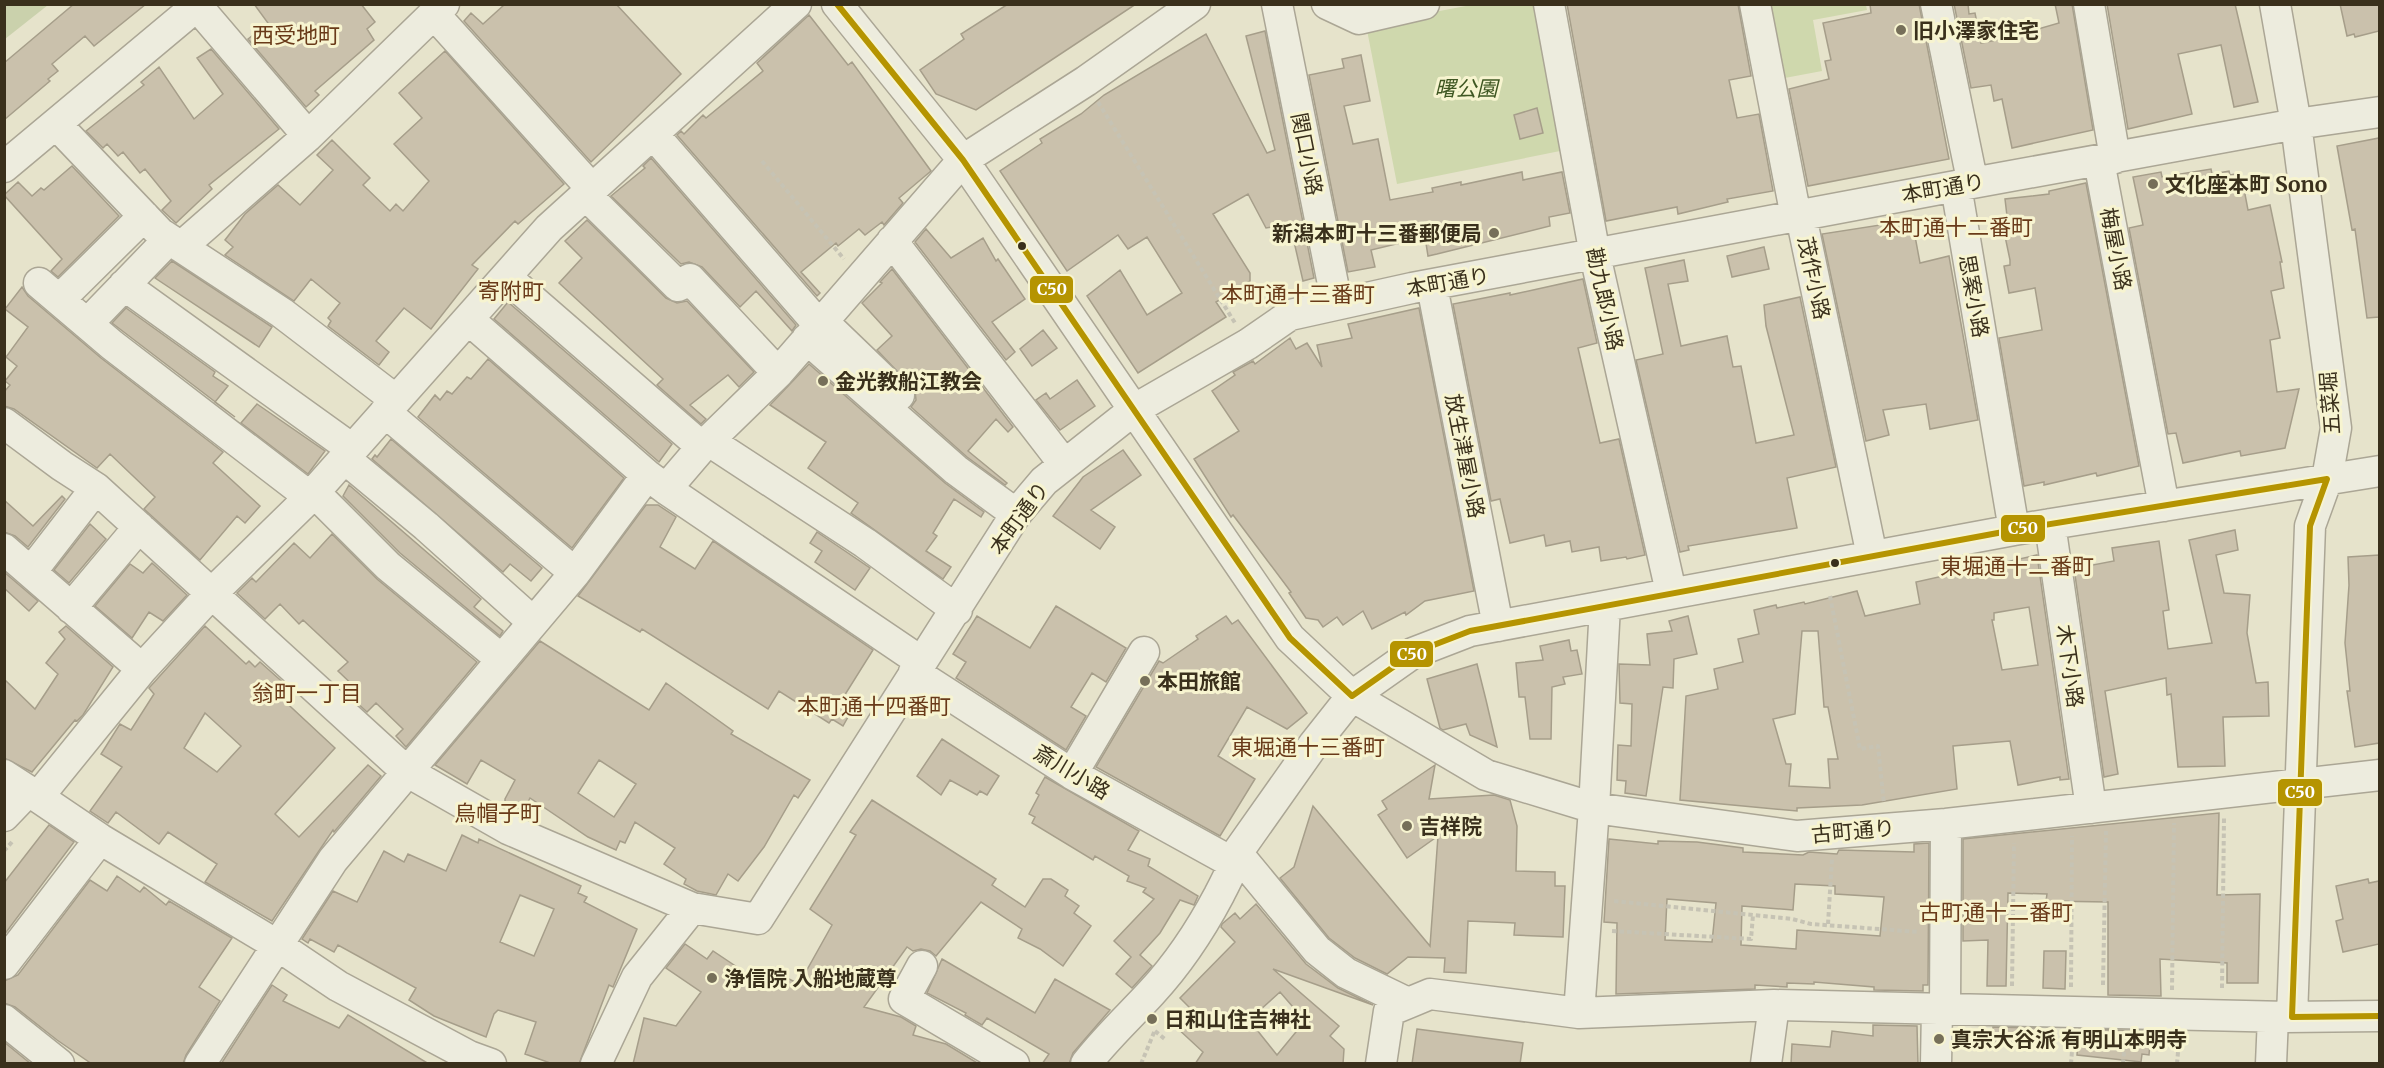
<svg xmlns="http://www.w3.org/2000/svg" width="2384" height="1068" viewBox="0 0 2384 1068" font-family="Merriweather,'Noto Sans JP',serif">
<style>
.green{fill:#cfd8ad}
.cemetery{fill:#cad1ac}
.building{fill:#cac1ac;stroke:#a69e8a;stroke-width:1.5;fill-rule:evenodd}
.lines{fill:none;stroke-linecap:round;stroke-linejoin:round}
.minor-casing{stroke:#aba695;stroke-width:33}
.path{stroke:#c6c3b4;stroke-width:4;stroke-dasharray:4.5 3;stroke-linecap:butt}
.minor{stroke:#edecde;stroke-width:30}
.bus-1-casing{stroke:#f7f4d0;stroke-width:10}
.bus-1{stroke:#b59401;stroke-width:6}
.poi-dot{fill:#766f59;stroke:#f7f4d0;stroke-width:2}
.bus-dot{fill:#3a301c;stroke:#f7f4d0;stroke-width:2}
.labels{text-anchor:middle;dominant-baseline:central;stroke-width:6;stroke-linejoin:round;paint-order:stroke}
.poi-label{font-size:21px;font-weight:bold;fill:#3a301c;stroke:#f7f4d0;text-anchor:start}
.park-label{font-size:21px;font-style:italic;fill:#3f5722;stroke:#f7f4d0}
.street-label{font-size:21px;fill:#3a301c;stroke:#f7f4d0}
.neighbourhood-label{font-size:22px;fill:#693a19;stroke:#f7f4d0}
.line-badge{stroke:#f7f4d0;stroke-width:2}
.badge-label{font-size:16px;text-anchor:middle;font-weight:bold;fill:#fff}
</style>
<rect width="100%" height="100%" fill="#e6e3cb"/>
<path class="green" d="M1471,5H1536L1565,150L1397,184L1366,25Z
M1760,5H1866L1867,10L1813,20L1822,71L1774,80Z"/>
<path class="cemetery" d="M5,4H48V5L5,39Z"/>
<path class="building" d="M74,4H146L94,46L85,36L52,64L58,71L48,79L50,81L4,120V63Z
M254,4H361L375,22L367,29L374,40L315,91L319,95L306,107L248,39L268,23Z
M616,4L681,74L591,162L464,21L471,13L483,24L504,5Z
M1008,4H1136L976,110L936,94L920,70L964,39L961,34Z
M1567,4H1738L1751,76L1729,80L1737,118L1759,114L1773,191L1727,199L1728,202L1678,214L1677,207L1606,221Z
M1870,4H1919L1949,159L1808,186L1789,89L1829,79L1825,61L1831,60L1823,23L1871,13Z
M1954,4H1968L1969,14L1975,13L1981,43L2038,32V29L2059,23L2055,4H2072L2093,130L2012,148L2002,99L1994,101L1991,85L1971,88Z
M2107,4H2235L2258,102L2234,107L2221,45L2178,54L2192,114L2128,129Z
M2340,4H2379V31L2355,37L2354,34L2347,36Z
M809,15L848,65L852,62L931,171L899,198L903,203L884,225L882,222L865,235L859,229L838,246L836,243L801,272L820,293L817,296L677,135L681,131L684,134L703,115L706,118L763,71L757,63Z
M1265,31L1314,278L1303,281L1290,224L1266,228L1248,194L1213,214L1250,273V281L1216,302L1226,317L1138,373L1087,296L1120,270L1147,315L1182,293L1147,237L1128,249L1118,235L1067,271L1000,171L1042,143L1040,139L1081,114L1104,95L1206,34L1267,153L1275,150L1246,36Z
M211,49L279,129L209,185L212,189L176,223L162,210L171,201L145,169L140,173L123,152L118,156L107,144L103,148L86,131L144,85L141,82L159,67L194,119L223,94L197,58Z
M445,51L564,184L518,224L515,221L472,265L478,269L431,329L404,308L376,341L389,352L379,365L328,326L331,321L328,318L340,303L311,279L294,301L225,255L233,247L225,240L245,214L278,185L300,205L333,170L317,155L332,140L370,178L363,185L390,211L396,204L403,211L429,181L394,144L422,118L399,93Z
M1361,55L1370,101L1344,106L1353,144L1378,139L1390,200L1433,192L1432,188L1461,182V185L1522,172L1523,180L1562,172L1570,213L1549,217L1550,226L1437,254L1428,256L1425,237L1371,250L1375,267L1348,272L1309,75L1344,68L1342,59Z
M1537,108L1543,133L1520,139L1514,115Z
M2379,138V317L2367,318L2355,229L2352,230L2337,146Z
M651,158L796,325L792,331L756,291L740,307L702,267L689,262L681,264L611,196L645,168L643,166Z
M72,166L119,216L58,277L51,271L62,259L4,195L18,182L32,196L41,188L44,190Z
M2211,169L2212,174L2229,171L2230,175L2241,173L2248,210L2270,205L2282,262H2280L2284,288L2271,291L2280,338L2270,340L2277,392L2299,389L2285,448L2241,456L2240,451L2183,463L2176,433L2168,434L2129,228L2143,225L2133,177L2161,172L2162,177Z
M2086,183L2139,466L2097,476L2096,473L2044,485V482L2024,486L1999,338L2042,330L2035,288L2009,293L2004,266L2010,265V260L2001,217L2007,216L2005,199L2049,194V191Z
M587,220L666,298L677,303L687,301L754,372L739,387L728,375L690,405L706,419L701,424L657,385L663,379L559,283L582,258L565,241Z
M1912,220L1920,263L1949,256L1978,420L1930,429L1926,404L1883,410L1889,435L1866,441L1822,234Z
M926,229L951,258L983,238L996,261L998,259L1025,299L992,322L1015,352L1006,360L915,242Z
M1764,247L1769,269L1732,277L1727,256Z
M1684,260L1688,281L1668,284L1681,346L1727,336L1733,367L1741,366L1756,443L1794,435L1766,326L1764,305L1800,297L1836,467L1787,478L1797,528L1688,546L1689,550L1680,552L1636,360L1663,354L1645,268Z
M172,261L272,327L259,347L155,278Z
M892,269L1013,427L1008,432L996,419L968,451L1007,483L1005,485L967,457L911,407L916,400L915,390L877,350L892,336L862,303L882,283L880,282Z
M1583,279L1597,343L1578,348L1600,443L1619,439L1645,555L1627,559L1626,557L1601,561L1599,547L1572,552L1570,541L1546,546L1544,535L1510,543L1500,499L1491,501L1453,304L1510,293V295Z
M22,287L28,296L101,358L223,452L213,463L260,506L245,523L237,516L200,560L144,509L155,497L110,454L97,468L14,409L4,406V392L10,385L5,381L17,366L6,357L28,327L5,309Z
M508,302L672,444L659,462L494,319Z
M126,308L215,372L213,376L228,386L215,402L235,417L112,323Z
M1419,308L1474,591L1425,601L1406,615L1405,612L1372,629L1363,611L1343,625L1337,617L1323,627L1318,620L1306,618L1289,593L1291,592L1233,515L1231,517L1194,459L1239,431L1212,391L1235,375L1233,372L1253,361L1255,364L1290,338L1296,349L1307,343L1322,367L1317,345L1352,338L1348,324Z
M1043,330L1057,348L1032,366L1020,349Z
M488,359L624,478L572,548L418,417L435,395L440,400L447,391L452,394L467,377L471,379Z
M809,364L945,483L984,512L981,517L954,499L933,533L937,536L926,551L951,567L943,579L851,513L858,503L808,468L826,442L770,405Z
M1077,380L1095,406L1060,430L1036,400L1046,393L1050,399Z
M257,404L325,451L308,474L241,423Z
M391,439L542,568L531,581L510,564L503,572L372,459L375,455L377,457Z
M1123,450L1141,475L1091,510L1115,527L1100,549L1053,516L1083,477Z
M349,485L481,599L474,607L503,631L500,636L400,553L343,496Z
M62,496L65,499L28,547L15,536L4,532V500L33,526Z
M646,505H658L676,517L660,547L695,569L713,541L873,650L841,701L853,708L843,726L832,719L829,723L779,691L768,709L642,629L640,632L578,596Z
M90,524L106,539L69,583L54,570Z
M2235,530L2238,550L2216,555L2224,593L2250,595L2247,633L2256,683L2268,682L2269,716L2223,717L2225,766L2178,767L2171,694L2167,695L2166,678L2105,691L2118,774L2104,777L2075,575L2083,573L2082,567L2114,561L2112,548L2159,541L2169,610L2163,611L2168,649L2212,643L2189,540Z
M817,532L870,568L855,590L815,562L822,551L810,543Z
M332,534L377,579L477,662L406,747L396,736L403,729L376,703L367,712L353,699L360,692L338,671L348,662L303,620L299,624L280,604L265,619L237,593L252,578L256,582L294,543L310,558Z
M2037,555L2069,779L2060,780V777L2018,785L2010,741L1953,746L1957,789L1862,805L1797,808V811L1680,800L1686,696L1718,689L1714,669L1743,662L1738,639L1759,634L1754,610L1776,605L1777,608L1804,602L1805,604L1857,591L1865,616L1920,604L1916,582ZM2029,607L2038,665L2002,670L1992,620H1994V613ZM1802,631H1818L1824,707H1828L1838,759H1828L1830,788L1789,786L1791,764H1786L1773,719L1795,714Z
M2379,555V743L2355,747L2347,691H2350L2345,643L2349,585L2348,557Z
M152,563L187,595L163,621L149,612L132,638L95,606L130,564L143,573Z
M4,572L38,601L29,611L4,588Z
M1056,606L1126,648L1106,682L1092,673L1071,707L1086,716L1066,750L956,678L966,662L953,654L977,616L1030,648Z
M1226,616L1232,624L1238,620L1307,713L1287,729L1247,707L1218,756L1255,779L1220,836L1096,767L1159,661L1163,663L1198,639L1196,636Z
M1688,616L1697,654L1674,659L1673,688L1663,687L1646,796L1625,793L1626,781L1617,780L1618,745L1631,746L1632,704L1620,703L1619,664L1650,665L1647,634L1672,631L1669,621Z
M66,626L113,667L83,715L77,721L75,720L32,772L4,758V679L35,709L58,674L46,663L65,639L59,632Z
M205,626L246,664L249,661L255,667L260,662L287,686L278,695L335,748L275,814L299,837L368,765L381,776L334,832L333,830L272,921L205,882L217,864L168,832L159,844L116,812L108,823L90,811L122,767L101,754L120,724L131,730L154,694L149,688ZM205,713L241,746L217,772L184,748Z
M1569,640L1571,651L1577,650L1582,674L1563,677L1565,684L1552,687L1551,739H1530L1525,697H1519L1516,663L1543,660L1540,646Z
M540,641L649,710L666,683L733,731L731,734L810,780L798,798L794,795L764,847L738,881L728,874L716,895L697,891L684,884L686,879L664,864L675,848L635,822L625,843L620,841L616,850L588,837L530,798L521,816L505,807V799L515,780L481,760L467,784L435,765ZM599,760L636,784L614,817L578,793Z
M1477,664L1486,700L1497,747L1470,735L1466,724L1443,730L1440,728L1427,679Z
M942,739L999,776L987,795L980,791L977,795L950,780L941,795L917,776Z
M1435,765L1429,799L1494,795L1510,800L1517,826L1516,871L1555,872V886H1565L1563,937L1514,935L1515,923L1468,921L1466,973L1444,972L1445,958L1408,957L1387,974L1355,958L1329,938L1280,878L1294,867L1313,806L1430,946L1438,836L1407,858L1378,815L1387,809L1382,801Z
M1045,777L1139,831L1128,850L1150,859L1148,866L1198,896L1194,905L1180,900L1160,933L1140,955L1152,966L1132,988L1116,974L1131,957L1114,941L1154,899L1143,892L1146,888L1127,881L1129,876L1095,856L1093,860L1032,823L1035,817L1029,814L1039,795L1036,793Z
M872,800L996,879L992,885L1025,907L1043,879H1051L1068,890L1065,896L1079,906L1074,913L1091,926L1063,966L1040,949L1018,938L1022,929L981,902L936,956L930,951L921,949L913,951L907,947L864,1007L901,1017L916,1026L913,1035L946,1044L979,1064H633L644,1018L676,1026L701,992L666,968L685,944L707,959L713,951L755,979L757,976L762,980L764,976L780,987L787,978L799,984L832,925L810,909L856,835L850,832Z
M2219,813L2217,895L2260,894L2258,983H2227V963L2160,959L2161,996L2108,995V902L2046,901L2047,894L2008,893L2006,986H1987L1988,940L1963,941V839Z
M49,825L74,842L4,935V883Z
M462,835L478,843L479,839L581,886L578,893L587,897L584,902L637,929L613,987L609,985L579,1064H553L525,1054L536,1022L498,1010L494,1014L486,1037L434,1016L409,1000L416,988L338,945L334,952L310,939L308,943L302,939L333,891L357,902L384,851L404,862L408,854L446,871ZM520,895L554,909L534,956L500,942Z
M1609,839L1658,844V841L1697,842L1743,848V852L1803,855L1809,852L1837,854L1839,850L1914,852V844L1929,843L1928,985H1923V991L1874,990V987L1814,982V984L1787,983V987L1755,985V989L1616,994L1617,923L1604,922ZM1795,884L1835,886V894L1884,897L1880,936L1797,930L1796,949L1741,945L1742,906L1793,910ZM1667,899L1716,903L1712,942L1665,940Z
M117,876L140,892L144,887L166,905L169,901L232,938L199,987L220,1001L186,1055L183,1064H92L57,1040L15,1007L4,1003V981L18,975L90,880L107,891Z
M2368,879L2369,883L2379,881V944L2343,952L2336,921L2343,919L2336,886Z
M1256,904L1306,964L1338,988L1373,1005L1273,969L1339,1026L1330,1036L1344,1049L1343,1064H1195L1203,1052L1176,1027L1190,1008L1180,998L1235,942L1221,927L1222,924L1235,913L1240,919ZM1280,992L1305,1021L1277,1055L1249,1020Z
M2044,951H2066L2065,989L2043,988Z
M942,959L1035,1013L1055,979L1110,1010L1073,1053L1069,1064H1042L1049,1054L987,1018L982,1025L965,1015L966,1013L927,993Z
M272,985L287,995L283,1001L339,1028L348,1015L429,1064H221Z
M1873,1025L1917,1026L1918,1064H1791L1792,1044L1830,1047L1832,1031L1873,1036Z
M1993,1027L2039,1028L2038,1045L1992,1043Z
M1417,1029L1523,1043L1520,1064H1412Z
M2079,1029L2151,1031L2149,1055L2142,1054L2141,1062L2077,1055Z
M4,1042L31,1064H4Z"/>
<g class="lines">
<g class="minor-casing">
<path id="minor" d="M837,4L963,160L1290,638L1352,696L1486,775L1594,808L1797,836L1946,824L2380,775
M1277,4L1337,304
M1327,4L1359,19L1424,4
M1549,4L1595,255L1671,592
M1755,4L1796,217L1801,216L1872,556
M1936,4L1970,170L1971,183L1956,186L2014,530
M2089,4L2115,158L2099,161L2164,506
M2275,4L2296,124L2336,428L2327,479L2310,526L2292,1017
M197,6L308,136
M434,14L592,189
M56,124L160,233L282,313L396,400
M653,134L819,325
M4,167L199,4
M586,195L678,286L690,279L778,373
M892,241L1064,464
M181,247L308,136L444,4
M506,277L702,447
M39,283L112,345L310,497
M124,285L352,449
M1432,286L1498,626
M59,300L144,216
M468,319L647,475
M822,321L899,395
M87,324L169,239
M807,339L956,470L1016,514
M385,412L575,573
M4,423L62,466L96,488L406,771L508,829L692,908
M709,441L865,543L957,610
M344,458L426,526L533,622
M666,489L920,661
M314,492L388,566L501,659
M2050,524L2091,808
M4,549L142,669
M31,572L96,488
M71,608L139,527
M914,672L1072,774L1235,864
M1072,774L1144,652
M4,775L38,797
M4,816L28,791
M1237,853L1317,950L1346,973L1408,1003
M4,964L100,839
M922,966L904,999L1014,1064
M1945,1009L1946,824
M1579,1013L1594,808L1605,606
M4,1020L59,1064
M200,1064L333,860L575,573L647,475L666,489L702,447L778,373L963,160L1086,81L1195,4
M491,1064L469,1056L338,986L277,945L100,839L38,797L142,669L212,593L310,497L549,228L796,4
M596,1064L637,977L692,908L758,919L1016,514L1044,481L1135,409L1248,344L1290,315L1412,288L1956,186L2296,124L2380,112
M1086,1064C1106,1038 1129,1017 1151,993C1178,964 1201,929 1219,895C1226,881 1234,868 1237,853L1314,744L1352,696L1413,653L1470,631L2014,530L2380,471
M1381,1064L1389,1011L1430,994L1579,1013L1774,1005L2292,1017
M1766,1064L1774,1005
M1936,1064L1937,1009
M2271,1064L2273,1017L2380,1016"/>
</g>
<path class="path" d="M1098,102L1235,323
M762,161L844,259
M1830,596L1860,749L1878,746L1884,804
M4,851L12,842
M1614,901L1792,919L1811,924L1919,932
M1828,924L1832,859
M1612,931L1751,939L1753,915
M2103,985L2106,831
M2012,986L2014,843
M2071,987L2072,836
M2222,988L2224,818
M2172,990L2174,823
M1155,1031L1166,1040
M1141,1064L1155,1030
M2071,1064L2073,1037
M2123,1064L2125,1040
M2177,1064L2179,1040"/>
<use href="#minor" class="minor"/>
<g class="bus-1-casing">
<path id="bus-1" d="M837,4L963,160L1290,638L1352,696L1413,653L1470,631L2014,530L2327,479L2310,526L2292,1017L2380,1016"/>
</g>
<use href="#bus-1" class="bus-1"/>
</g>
<g class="poi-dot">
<circle cx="1901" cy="30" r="6"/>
<circle cx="2153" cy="184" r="6"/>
<circle cx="1494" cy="233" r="6"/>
<circle cx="823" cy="381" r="6"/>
<circle cx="1145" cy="681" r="6"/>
<circle cx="1407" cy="826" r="6"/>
<circle cx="712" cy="978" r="6"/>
<circle cx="1152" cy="1019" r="6"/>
<circle cx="1939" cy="1039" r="6"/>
</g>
<g class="bus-dot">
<circle cx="1022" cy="246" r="5"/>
<circle cx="1835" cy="563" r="5"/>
</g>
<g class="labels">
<g class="poi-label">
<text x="1913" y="30">旧小澤家住宅</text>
<text x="2165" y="184">文化座本町 Sono</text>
<text x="1482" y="233" text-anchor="end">新潟本町十三番郵便局</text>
<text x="835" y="381">金光教船江教会</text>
<text x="1157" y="681">本田旅館</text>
<text x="1419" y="826">吉祥院</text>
<text x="724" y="978">浄信院 入船地蔵尊</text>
<text x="1164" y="1019">日和山住吉神社</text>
<text x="1951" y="1039">真宗大谷派 有明山本明寺</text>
</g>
<g class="park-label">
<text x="1466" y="88">曙公園</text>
</g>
<g class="street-label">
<text transform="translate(1307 154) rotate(79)">関口小路</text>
<text transform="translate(1943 188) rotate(-10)">本町通り</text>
<text transform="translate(2116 249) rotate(79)">梅屋小路</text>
<text transform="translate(1814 278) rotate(78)">茂作小路</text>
<text transform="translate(1448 282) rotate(-10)">本町通り</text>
<text transform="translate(1974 296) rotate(80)">思案小路</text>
<text transform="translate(1605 299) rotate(78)">勘九郎小路</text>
<text transform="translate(2330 403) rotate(-94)">五菜堀</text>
<text transform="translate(1465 456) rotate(79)">放生津屋小路</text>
<text transform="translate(1019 518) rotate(-54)">本町通り</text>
<text transform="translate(2070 666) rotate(82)">木下小路</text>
<text transform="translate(1072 772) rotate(31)">斎川小路</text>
<text transform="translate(1853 831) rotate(-5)">古町通り</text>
</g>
<g class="neighbourhood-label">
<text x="296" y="35">西受地町</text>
<text x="1956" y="227">本町通十二番町</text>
<text x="511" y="291">寄附町</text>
<text x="1298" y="294">本町通十三番町</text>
<text x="2017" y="566">東堀通十二番町</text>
<text x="307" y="693">翁町一丁目</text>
<text x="874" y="706">本町通十四番町</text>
<text x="1308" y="747">東堀通十三番町</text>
<text x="498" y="813">烏帽子町</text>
<text x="1996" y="912">古町通十二番町</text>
</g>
</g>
<g class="line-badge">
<rect x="1029" y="275" width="45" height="29" rx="6" fill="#b59401"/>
<rect x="2000" y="514" width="46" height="29" rx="6" fill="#b59401"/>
<rect x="1389" y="640" width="45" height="28" rx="6" fill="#b59401"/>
<rect x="2277" y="778" width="46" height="29" rx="6" fill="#b59401"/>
</g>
<g class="badge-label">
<text x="1052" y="295">C50</text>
<text x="2023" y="534">C50</text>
<text x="1412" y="660">C50</text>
<text x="2300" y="798">C50</text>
</g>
<rect width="2384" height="1068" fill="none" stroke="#3a301c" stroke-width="12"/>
</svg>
